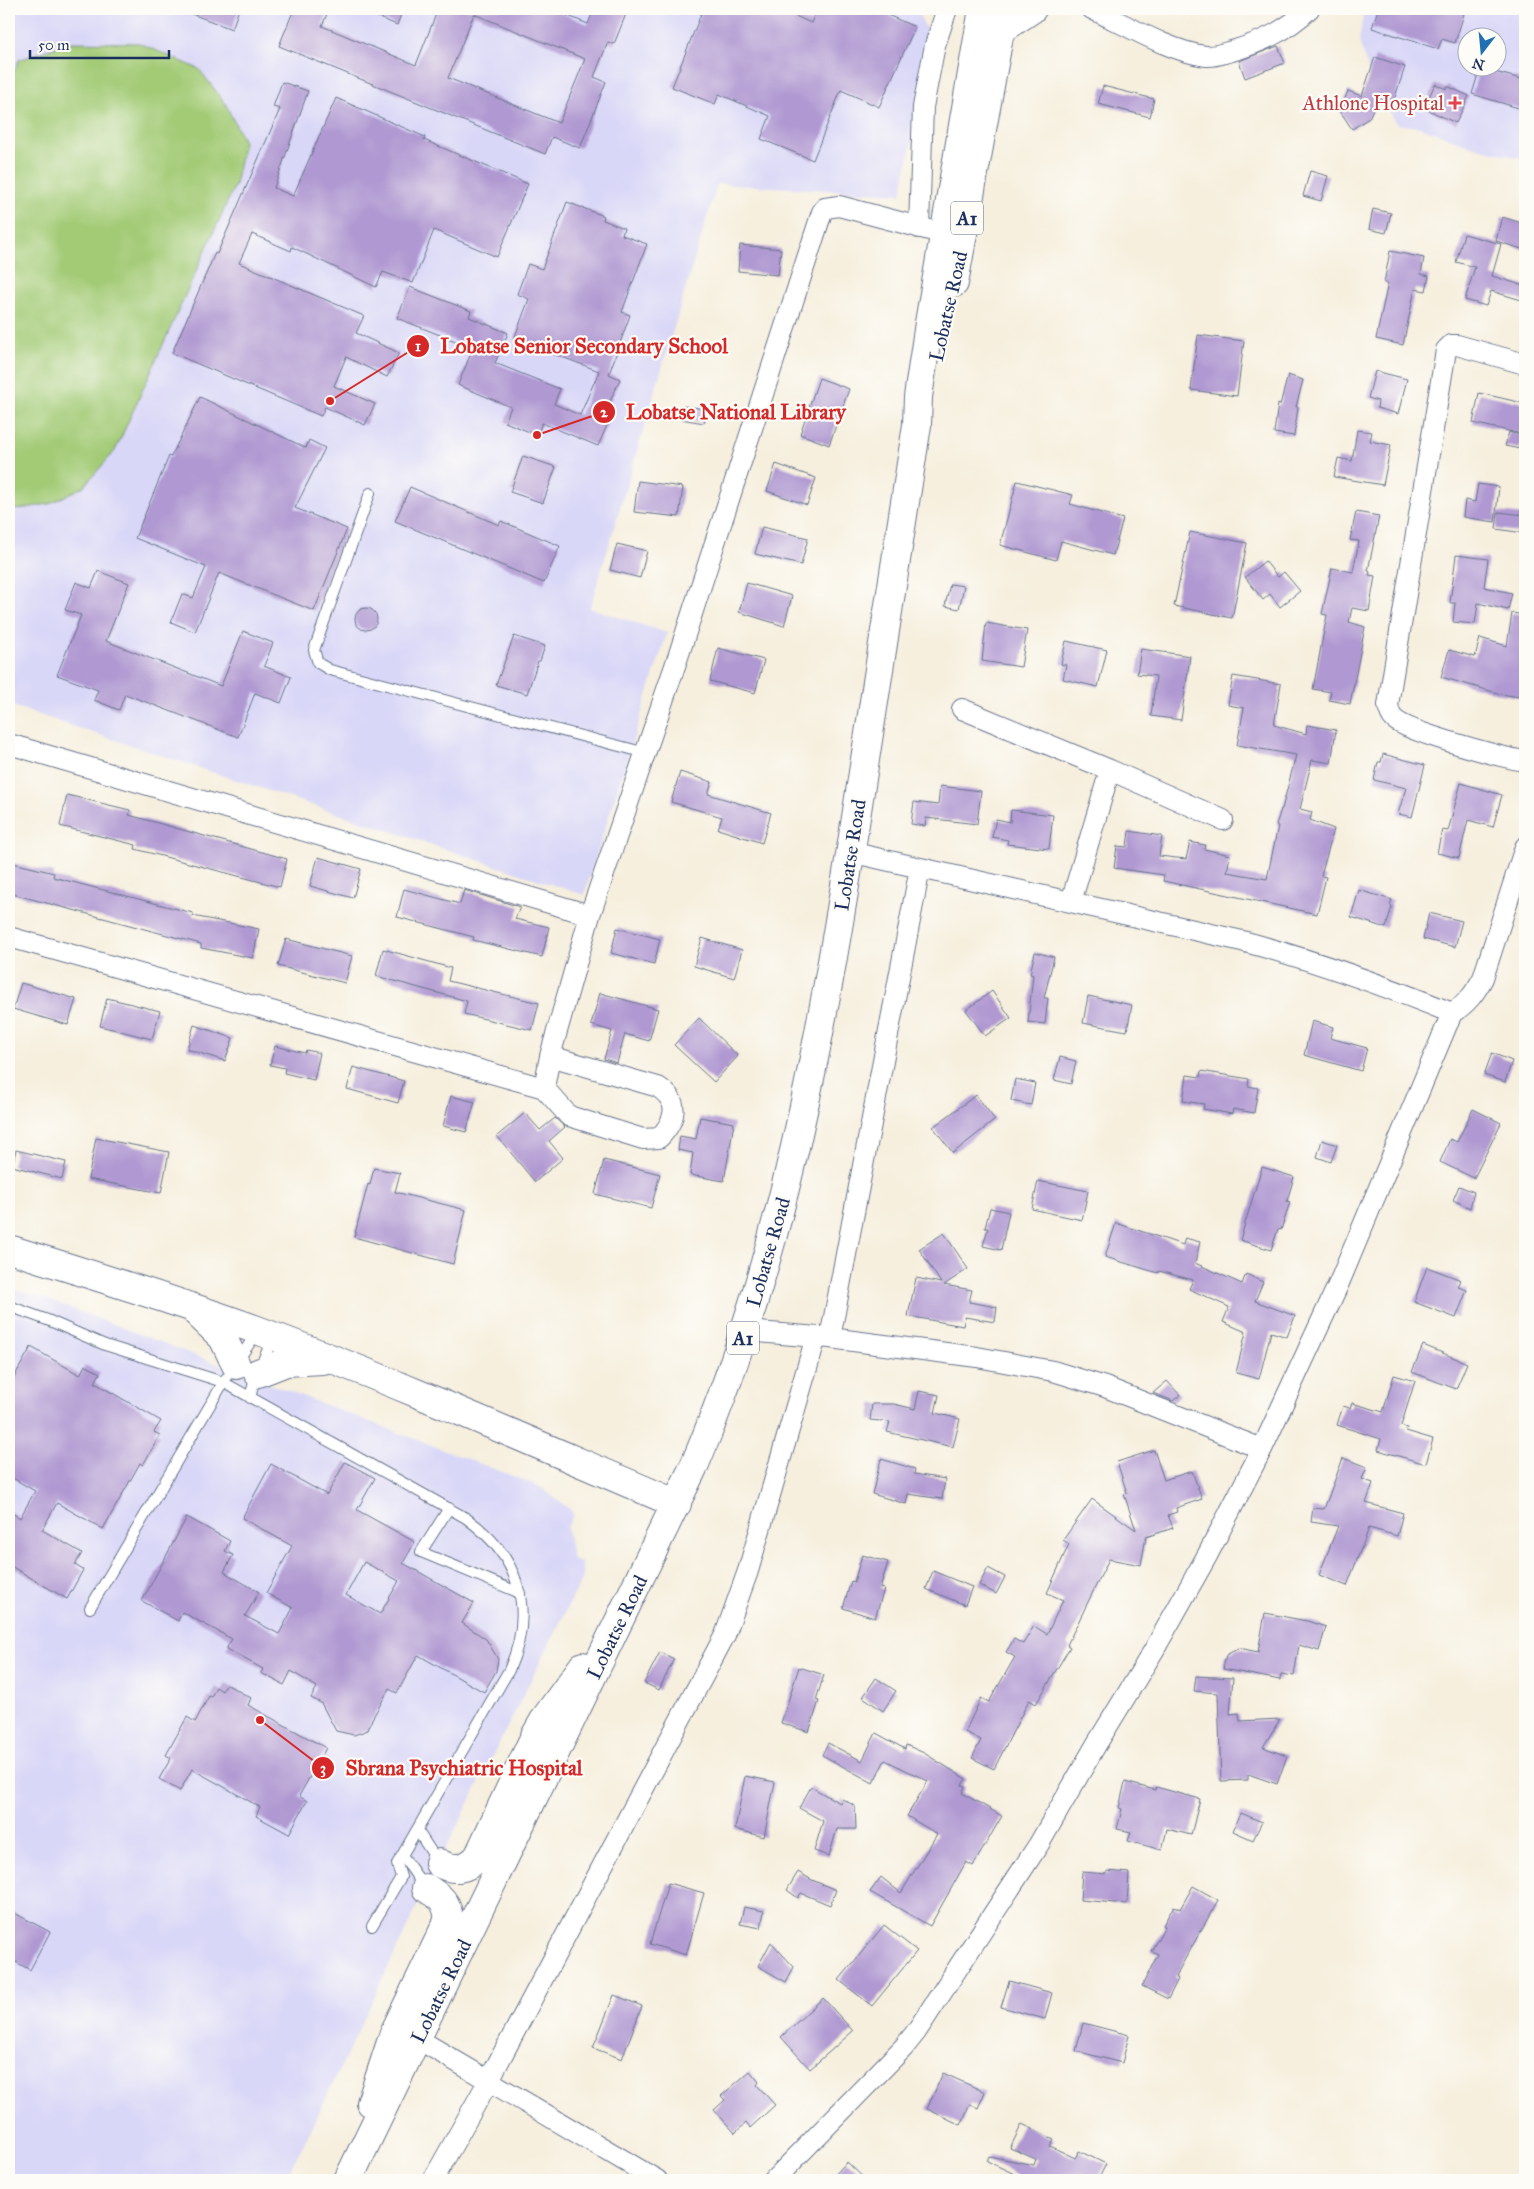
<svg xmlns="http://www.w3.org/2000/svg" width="1534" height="2189" viewBox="0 0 1534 2189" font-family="'IM FELL Great Primer',serif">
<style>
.built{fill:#d9d7f7;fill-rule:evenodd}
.green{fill:#a3cb76;stroke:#5f7d6a}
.building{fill:#b099d2;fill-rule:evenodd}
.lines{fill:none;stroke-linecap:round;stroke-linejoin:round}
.lane-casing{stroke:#68728b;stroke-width:12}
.street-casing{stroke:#68728b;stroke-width:22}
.secondary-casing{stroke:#68728b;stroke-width:30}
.highway-casing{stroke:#68728b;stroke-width:30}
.lane{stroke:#fff;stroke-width:10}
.street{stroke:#fff;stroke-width:20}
.secondary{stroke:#fff;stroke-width:28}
.highway{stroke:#fff;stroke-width:28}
.health-dot{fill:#e0444e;stroke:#fdfcf7;stroke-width:2}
.labels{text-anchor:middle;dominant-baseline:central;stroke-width:4.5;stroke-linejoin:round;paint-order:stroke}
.shield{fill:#fdfcf7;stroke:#5f6c8c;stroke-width:1}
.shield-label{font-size:19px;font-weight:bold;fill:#1b2f5e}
.health-label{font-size:20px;fill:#be3a42;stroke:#fdfcf7;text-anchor:end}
.street-label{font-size:20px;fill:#1b2f5e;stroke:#fdfcf7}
.leader{fill:none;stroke:#d62828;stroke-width:2}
.callout-dot{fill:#d62828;stroke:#fdfcf7;stroke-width:2}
.mark-label{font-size:15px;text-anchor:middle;font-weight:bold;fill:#fff}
.callout-label{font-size:21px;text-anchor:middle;font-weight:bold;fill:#d62828;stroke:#fdfcf7;stroke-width:4.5;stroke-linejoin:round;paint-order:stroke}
</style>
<rect width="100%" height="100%" fill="#fdfcf7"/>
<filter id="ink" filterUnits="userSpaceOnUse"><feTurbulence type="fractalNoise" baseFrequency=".02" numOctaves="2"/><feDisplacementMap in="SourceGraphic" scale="10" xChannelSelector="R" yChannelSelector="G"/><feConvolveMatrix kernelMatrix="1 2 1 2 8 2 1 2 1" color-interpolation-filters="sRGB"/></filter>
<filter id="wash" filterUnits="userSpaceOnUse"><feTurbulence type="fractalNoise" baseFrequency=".0096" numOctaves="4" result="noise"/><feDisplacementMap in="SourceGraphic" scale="20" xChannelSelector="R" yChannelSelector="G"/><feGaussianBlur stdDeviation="1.12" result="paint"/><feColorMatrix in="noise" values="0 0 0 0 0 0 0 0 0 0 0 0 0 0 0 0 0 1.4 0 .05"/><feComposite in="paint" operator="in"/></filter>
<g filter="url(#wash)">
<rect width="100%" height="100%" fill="#f6efde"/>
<path class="built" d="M9,9H916L933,42L901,194L717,184L590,608L667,633L584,895L9,705Z
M1364,9H1525V159L1477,148L1420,127L1397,124L1372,82L1359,41ZM1466,38H1496V68H1466Z
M9,1288L44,1298L539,1486L572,1511L573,1515L567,1528L573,1560L581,1563L583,1577L426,1888L308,2136L284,2180H9Z"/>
<path class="green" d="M71,42L139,43L199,69L225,103L244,142L235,185L115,451L83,487L49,504L14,510L9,509V83L19,60Z"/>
<g id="blocks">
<path class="building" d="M181,9H239L232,29L181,10Z
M294,9H329L322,26L416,65L438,9H551L588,24L594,9H628L614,44L608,42L594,77L606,82L580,148L552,137L545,154L279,46ZM474,14L585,59L559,123L448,78Z
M358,9H403L397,25Z
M703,9H780L811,23L817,9H874L915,27L879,107L841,90L813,160L761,139L770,116L719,94L715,104L672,87Z
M1378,9H1446L1464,14L1455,43L1442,39L1438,49L1372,28Z
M1278,46L1285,63L1245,78L1239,61Z
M1375,57L1405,67L1393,103L1378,98L1369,118L1352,129L1340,111L1348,91L1362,96Z
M1480,68L1525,80V110L1472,94Z
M282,82L308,91L274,188L293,196L336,98L425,137L424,140L528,184L497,257L434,230L413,283L383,272L376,287L292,247L291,251L252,234L239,263L364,316L356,333L399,353L387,377L346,357L334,386L375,404L365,425L325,407L321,416L172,353L215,253L217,254L280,109L273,107Z
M1435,84L1446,89L1447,86L1469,96L1456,123L1424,108Z
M1103,86L1154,99L1150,117L1098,104Z
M1310,171L1328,176L1321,201L1303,196Z
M567,202L604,216L603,220L624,228L622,235L647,244L622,312L630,315L609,374L620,379L605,413L611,416L598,446L542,423L537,435L505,422L511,407L458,385L473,348L397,318L410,287L471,311L469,317L508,333L495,363L560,389L554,404L580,415L599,371L514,339L529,299L517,294L528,264L542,269Z
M1373,209L1391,213L1386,233L1369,229Z
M1502,217L1525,224V250L1496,241Z
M1464,234L1501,244L1492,276L1525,286V301L1491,291L1486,306L1465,300L1475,267L1456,262Z
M740,245L781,249L778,275L738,271Z
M1390,251L1424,258L1421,274L1429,276L1426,291L1415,289L1403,345L1376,339L1388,283H1384Z
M1198,335L1244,341L1237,396L1191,390Z
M1375,371L1407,379L1398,414L1377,408L1378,401L1368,398Z
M1288,375L1303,380L1296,407H1298L1294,436L1274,433L1278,404L1280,405Z
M819,378L849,389L829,445L800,434Z
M1479,393L1523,403L1522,409H1525V418L1522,434L1473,423Z
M200,397L306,448L309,440L325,448L295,508L347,529L314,611L219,573L195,632L171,622L182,594L193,598L206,567L135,538L169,456L171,457Z
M683,406L706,409L704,423L681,419Z
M1357,430L1372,432L1370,441L1391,445L1383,485L1334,477L1338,458L1352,461Z
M1509,432L1523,436L1520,449L1505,446Z
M523,456L556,467L543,503L510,492Z
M776,464L816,478L807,505L767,491Z
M638,481L683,487L679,517L634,512Z
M1017,481L1073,495L1070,504L1123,519L1113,555L1061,541L1056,560L1000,545Z
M1478,484L1499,487L1495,522L1463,517L1465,500L1475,502Z
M410,487L499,525L501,521L560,546L544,583L395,521Z
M1356,512L1379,516L1368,571L1370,572L1369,575L1375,576L1369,611L1352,608L1349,622L1365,627L1350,704L1329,700L1331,692L1313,689L1327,615L1322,614L1332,568L1353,572L1359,541L1350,540Z
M1498,512L1525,515L1524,533L1496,529Z
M762,527L808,538L801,565L755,554Z
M1190,532L1247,543L1232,618L1174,606Z
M617,544L647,551L640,578L610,570Z
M1456,555L1488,559L1484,587L1512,593L1508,610L1478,603L1475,624L1453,622L1455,603H1450Z
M1265,561L1278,577L1284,572L1300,591L1280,607L1270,594L1263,600L1245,577Z
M98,571L129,583L106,641L221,686L243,631L273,643L264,666L291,677L281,703L255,693L238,737L125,694L119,710L94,700L98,690L57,675L81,615L65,610L76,582L91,588Z
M747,583L792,596L784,626L739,612Z
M950,584L964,586L959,609L945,606Z
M355 619a11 11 0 1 1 22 0a11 11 0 1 1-22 0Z
M1512,613L1525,615V698L1501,694L1441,677L1449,650L1475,657L1480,638L1507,646Z
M986,623L1027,630L1021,667L982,661Z
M514,636L545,646L540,661H538L527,694L496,685Z
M1066,641L1107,650L1098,687L1063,679L1066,665L1061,664Z
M718,648L764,660L755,693L710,681Z
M1141,649L1190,656L1181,720L1151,716L1156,676L1137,674Z
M1233,676L1281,684L1274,725L1306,734L1307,725L1336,730L1331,763L1312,760L1300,809L1312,812L1310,820L1334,829L1321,876L1326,877L1317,914L1163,881L1164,875L1114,868L1117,846L1127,847L1129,831L1162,836L1159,856L1186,859L1190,842L1205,845L1204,849L1230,855L1227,872L1267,879L1278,826L1276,825L1281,809H1282L1296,755L1237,745L1244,708L1228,705Z
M1383,754L1425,765L1412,817L1398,814L1406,788L1374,780L1378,762H1381Z
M680,772L712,782L708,794L771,813L762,843L718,829L722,817L671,802Z
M1461,783L1502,795L1493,827L1468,820L1459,858L1437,853L1442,830L1448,831Z
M940,786L981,791L977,824L926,818L925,826L911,824L914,802L938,805Z
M67,795L130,810L129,815L287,859L280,887L135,849L136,845L60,826Z
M1011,810L1053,815L1049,849L1007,844L1008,840L992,837L996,819L1010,822Z
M318,857L361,869L353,898L310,886Z
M9,862L54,873L53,877L193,913V916L259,929L253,958L201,948V944L9,893Z
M404,889L460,904L464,890L520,907L515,919L549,927L542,957L473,940L474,937L397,917Z
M1359,890L1392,900L1390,905L1392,906L1386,928L1351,917Z
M1429,913L1462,921L1455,947L1423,939Z
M617,928L660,939L654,964L611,953Z
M702,938L742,950L734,978L694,966Z
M286,939L352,956L345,983L278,966Z
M383,949L451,968L448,981L539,1003L532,1030L464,1014L467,1001L376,976Z
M1035,952L1054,957L1044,998H1048L1045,1024L1028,1022L1033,975L1030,974Z
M21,983L76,999L68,1025L13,1009Z
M992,991L1011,1018L985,1036L966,1010Z
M600,993L658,1009L649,1041L625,1034L617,1063L604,1059L612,1031L591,1025Z
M1088,996L1132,1005L1127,1031L1083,1023Z
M107,998L160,1011L152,1039L100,1026Z
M699,1018L738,1056L714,1082L674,1045Z
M1312,1021L1333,1027L1330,1038L1367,1048L1361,1071L1304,1055Z
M194,1025L233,1038L225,1061L187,1049Z
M275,1046L305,1053L306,1050L320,1053L314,1080L284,1073L285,1068L270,1065Z
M1492,1053L1512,1061L1505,1082L1484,1075Z
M1060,1057L1076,1061L1071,1084L1054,1080Z
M353,1067L404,1081L398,1103L347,1089Z
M1201,1071L1249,1079L1248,1086L1258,1088L1254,1113L1233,1109L1232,1114L1203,1109L1204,1104L1183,1101L1187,1075L1200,1077Z
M1015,1079L1035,1083L1031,1105L1011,1101Z
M976,1095L995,1120L953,1153L933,1127Z
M451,1096L475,1102L466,1132L443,1126Z
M1473,1109L1501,1123L1474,1178L1440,1162L1450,1139L1457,1142Z
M525,1113L540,1130L555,1118L565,1127L549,1141L563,1158L535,1182L497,1136Z
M700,1117L734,1123L724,1181L690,1175L693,1153L678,1150L680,1136L696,1139Z
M96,1138L169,1152L161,1193L88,1179Z
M1322,1140L1337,1145L1331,1162L1317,1157Z
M16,1150L66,1162L62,1179L12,1166Z
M604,1160L660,1174L651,1208L595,1194Z
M1262,1167L1294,1177L1287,1201L1290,1202L1281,1230L1278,1229L1271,1250L1240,1240Z
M374,1168L400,1173L395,1192L466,1210L453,1264L354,1237L368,1184L370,1185Z
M1038,1181L1088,1191L1082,1220L1032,1209Z
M1459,1186L1474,1192L1470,1208L1453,1200Z
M990,1208L1009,1212L1001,1250L983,1246L988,1228H985Z
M1116,1223L1183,1245L1185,1238L1200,1242L1195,1263L1242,1284L1246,1274L1263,1282L1255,1301L1295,1316L1287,1337L1271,1332L1259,1379L1236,1373L1246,1332L1223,1322L1229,1307L1189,1289L1193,1280L1159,1271L1158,1273L1105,1257Z
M944,1233L968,1269L944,1285L972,1290L969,1302L997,1307L995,1322L965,1317L963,1326L908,1316L916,1278L941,1283L919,1249Z
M1427,1267L1461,1280L1458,1287L1467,1290L1456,1318L1414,1302Z
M1423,1345L1467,1363L1456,1389L1412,1372Z
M31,1347L80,1375L85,1365L100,1373L95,1383L161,1421L154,1432L160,1435L143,1465L140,1463L103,1529L57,1503L42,1530L82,1553L75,1565L83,1570L67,1599L9,1565V1511L20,1518L35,1491L9,1476V1386Z
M1394,1375L1415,1381L1401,1426L1407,1428L1406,1431L1433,1439L1426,1464L1378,1450L1381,1439L1337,1425L1343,1406L1350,1408L1352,1403L1383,1412Z
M1167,1381L1180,1395L1173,1401L1153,1393Z
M919,1391L939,1395L935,1413L960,1419L953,1447L887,1432L890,1422L870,1420L872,1404H894L915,1409Z
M1154,1450L1164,1480L1192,1471L1202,1499L1176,1508L1177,1512L1168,1515L1173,1528L1146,1537L1141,1565L1109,1559L1067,1645L1070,1647L1036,1704L1029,1700L994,1769L972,1758L981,1740L965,1732L981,1698L989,1702L1015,1657L1006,1652L1014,1639L1023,1644L1034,1626L1047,1634L1063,1600L1047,1593L1069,1544L1063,1540L1092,1499L1136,1530L1124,1494L1127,1493L1117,1462Z
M1343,1458L1367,1467L1362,1479L1373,1483L1366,1503L1403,1513L1397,1536L1369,1528L1347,1586L1319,1575L1338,1526L1311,1522L1313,1508L1324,1509Z
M881,1459L915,1469L914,1474L945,1479L942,1499L908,1494L906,1504L872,1494Z
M345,1462L375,1478L357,1510L415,1542L403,1563L474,1603L462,1623L486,1639L498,1659L496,1671L484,1692L418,1655L397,1693L389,1689L372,1719L368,1730L354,1735L336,1731L321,1703L311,1698L317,1687L291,1671L284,1685L261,1673L263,1669L226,1649L232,1639L182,1612L178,1621L142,1601L187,1517L230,1541L225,1551L233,1555L224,1572L259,1592L245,1616L279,1634L293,1608L266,1593L292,1546L242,1518L271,1464L327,1495ZM364,1562L399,1581L380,1614L346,1595Z
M862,1555L888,1562L880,1588L884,1589L875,1618L843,1608L851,1581L854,1582Z
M988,1568L1005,1577L996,1594L979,1585Z
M933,1571L972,1587L965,1605L926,1589Z
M1265,1613L1307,1621L1326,1627L1319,1651L1299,1645L1294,1676L1281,1674L1280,1680L1223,1669L1226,1655L1239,1648L1258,1652Z
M660,1652L674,1659L659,1690L644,1683Z
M799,1667L824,1675L816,1700L819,1701L809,1732L781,1723Z
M1196,1676L1233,1678L1230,1714L1239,1713L1240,1721L1280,1719L1263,1747L1287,1756L1277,1784L1248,1774V1780L1221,1781L1218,1693L1194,1691Z
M876,1678L896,1691L883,1711L863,1697Z
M226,1684L251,1698L248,1705L326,1748L299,1796L307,1801L289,1834L256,1816L260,1807L192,1769L180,1791L159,1779L171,1758L166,1755L187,1717L195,1722L209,1696L211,1697L216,1687L222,1691Z
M876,1733L905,1749L906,1745L924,1753L966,1779L962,1785L965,1787L962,1793L1002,1816L973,1866L966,1862L930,1926L870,1892L881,1877L901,1893L937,1834L907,1816L928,1781L885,1760L873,1783L822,1755L828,1743L862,1761Z
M745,1776L775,1782L764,1837L735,1829Z
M1125,1782L1155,1790L1156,1787L1200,1799L1191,1835L1167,1829L1162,1850L1128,1841L1131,1832L1117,1829L1122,1809L1119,1808Z
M811,1787L840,1803L842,1799L855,1806L856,1829H837L829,1856L814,1851L823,1821L799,1808Z
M1241,1813L1262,1822L1253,1840L1233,1831Z
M1107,1871L1129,1873L1127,1904L1080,1900L1082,1872L1107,1874Z
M798,1872L812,1880L836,1890L830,1905L801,1893L798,1898L787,1890Z
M668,1883L704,1893L686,1955L650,1944Z
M1193,1886L1218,1900L1175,1977L1178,1979L1168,1999L1142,1986L1158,1954L1151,1951L1165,1926L1163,1925L1174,1906L1180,1909Z
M744,1907L764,1911L761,1928L740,1924Z
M9,1910L50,1932L30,1970L9,1958Z
M884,1925L917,1951L872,2006L839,1980Z
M771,1942L794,1967L786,1982L758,1966Z
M1009,1981L1052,1993L1045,2019L1001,2007Z
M614,1995L642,2006L622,2059L593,2048Z
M823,1998L853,2031L810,2069L781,2037Z
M1083,2023L1129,2035L1122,2063L1076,2051Z
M750,2071L759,2082L757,2085L775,2105L750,2128L746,2123L735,2133L714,2110L725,2100L721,2096Z
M943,2073L985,2092L978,2108L970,2104L961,2125L927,2109Z
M1022,2124L1054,2139L1050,2146L1075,2158L1079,2151L1106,2164L1098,2180H1027L987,2161L989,2156L1034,2165L1036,2159L1010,2148Z
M847,2162L866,2180H830Z"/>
</g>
</g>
<g filter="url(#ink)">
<use href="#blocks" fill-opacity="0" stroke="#68728b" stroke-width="1"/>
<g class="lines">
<g class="lane-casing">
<path id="lane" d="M370,493L314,650L318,663L330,670L646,753
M9,1306L50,1321L105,1345L223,1382L466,1518C519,1556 536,1609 509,1670L397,1864L401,1877L372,1926
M237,1362L258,1331
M250,1398L255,1378L273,1338
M449,1508L421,1552L520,1593
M90,1608L226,1378
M417,1830L438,1862
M402,1855L425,1888"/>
</g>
<g class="street-casing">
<path id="street" d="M1092,9C1124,24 1171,52 1206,56C1214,57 1224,53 1232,51C1262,42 1286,31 1309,9
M919,228L923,107L935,45L947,9
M1525,364L1457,345H1451L1446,350L1388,705C1389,710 1391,716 1394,719C1407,732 1504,758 1525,761
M962,709L1110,770L1223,820
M9,744L590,915
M850,852L1242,941C1314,960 1383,985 1452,1013
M1071,902L1110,770
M9,937L544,1088L569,1116L643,1139L659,1138C676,1120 681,1102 658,1087L550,1056
M544,1088L550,1056L590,915L678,657L822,212L825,208L839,206L956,237
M745,1331L830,1338L977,1357L1053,1371L1105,1387L1262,1449
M830,1338L920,868
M418,2039L657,2180
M433,2180L489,2080L725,1635L748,1571L816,1337
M774,2180L904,2047L916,2032L1039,1844L1096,1745L1154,1650L1208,1554L1262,1449L1339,1283L1452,1013C1467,1004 1475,993 1483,978L1525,847"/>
</g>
<g class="secondary-casing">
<path id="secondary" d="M9,1249C92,1275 175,1300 257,1330C399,1383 538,1445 677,1504
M197,1313L223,1338L236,1365
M258,1373L286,1362L323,1360"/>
</g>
<g class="highway-casing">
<path id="highway" d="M999,31L1032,9
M954,283L1004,9
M439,1863C453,1871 466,1870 478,1857L534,1738L546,1717L583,1666
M371,2103L394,2033L448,1921C450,1903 439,1896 426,1888
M348,2180L695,1464C783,1256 822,1034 857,811C877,683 897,554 917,425L918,397L929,323L983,9"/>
</g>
<use href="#lane" class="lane"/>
<use href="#street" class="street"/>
<use href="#secondary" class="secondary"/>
<use href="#highway" class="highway"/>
</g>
</g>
<path class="health-dot" d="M1452.5 95.5h5v5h5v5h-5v5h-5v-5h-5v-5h5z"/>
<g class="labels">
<g class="shield">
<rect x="951" y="201.5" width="32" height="33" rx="4"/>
<rect x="727" y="1321.5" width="32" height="33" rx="4"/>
</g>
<g class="shield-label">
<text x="967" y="218">A1</text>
<text x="743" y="1338">A1</text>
</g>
<g class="health-label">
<text x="1444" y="103">Athlone Hospital</text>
</g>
<g class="street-label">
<text transform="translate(948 306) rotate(-77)">Lobatse Road</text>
<text transform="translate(850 855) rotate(-81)">Lobatse Road</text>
<text transform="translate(768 1252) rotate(-74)">Lobatse Road</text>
<text transform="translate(617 1627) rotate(-64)">Lobatse Road</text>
<text transform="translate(441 1991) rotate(-64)">Lobatse Road</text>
</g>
</g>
<path class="leader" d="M330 401L418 346M537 435L604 412M260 1720L323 1768"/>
<g class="callout-dot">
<circle cx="330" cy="401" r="5"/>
<circle cx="537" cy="435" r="5"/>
<circle cx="260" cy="1720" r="5"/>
<circle cx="418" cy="346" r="12"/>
<circle cx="604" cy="412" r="12"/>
<circle cx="323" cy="1768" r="12"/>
</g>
<g class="mark-label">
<text x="418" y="351">1</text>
<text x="604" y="417">2</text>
<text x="323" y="1773">3</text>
</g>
<g class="callout-label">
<text x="584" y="353">Lobatse Senior Secondary School</text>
<text x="736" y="419">Lobatse National Library</text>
<text x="464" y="1775">Sbrana Psychiatric Hospital</text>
</g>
<rect width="1534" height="2189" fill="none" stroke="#fdfcf7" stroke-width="30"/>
<g transform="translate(1482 52) rotate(196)"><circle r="24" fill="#fdfcf7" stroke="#a3aaba"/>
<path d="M0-4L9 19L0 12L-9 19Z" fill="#1f6fb2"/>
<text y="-8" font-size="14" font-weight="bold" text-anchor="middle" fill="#1b2f5e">N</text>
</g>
<path d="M30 50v8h139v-8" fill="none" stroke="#1b2f5e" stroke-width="2.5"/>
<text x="38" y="50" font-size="15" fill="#1b2f5e" stroke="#fdfcf7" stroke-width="4" paint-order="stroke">50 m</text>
</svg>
